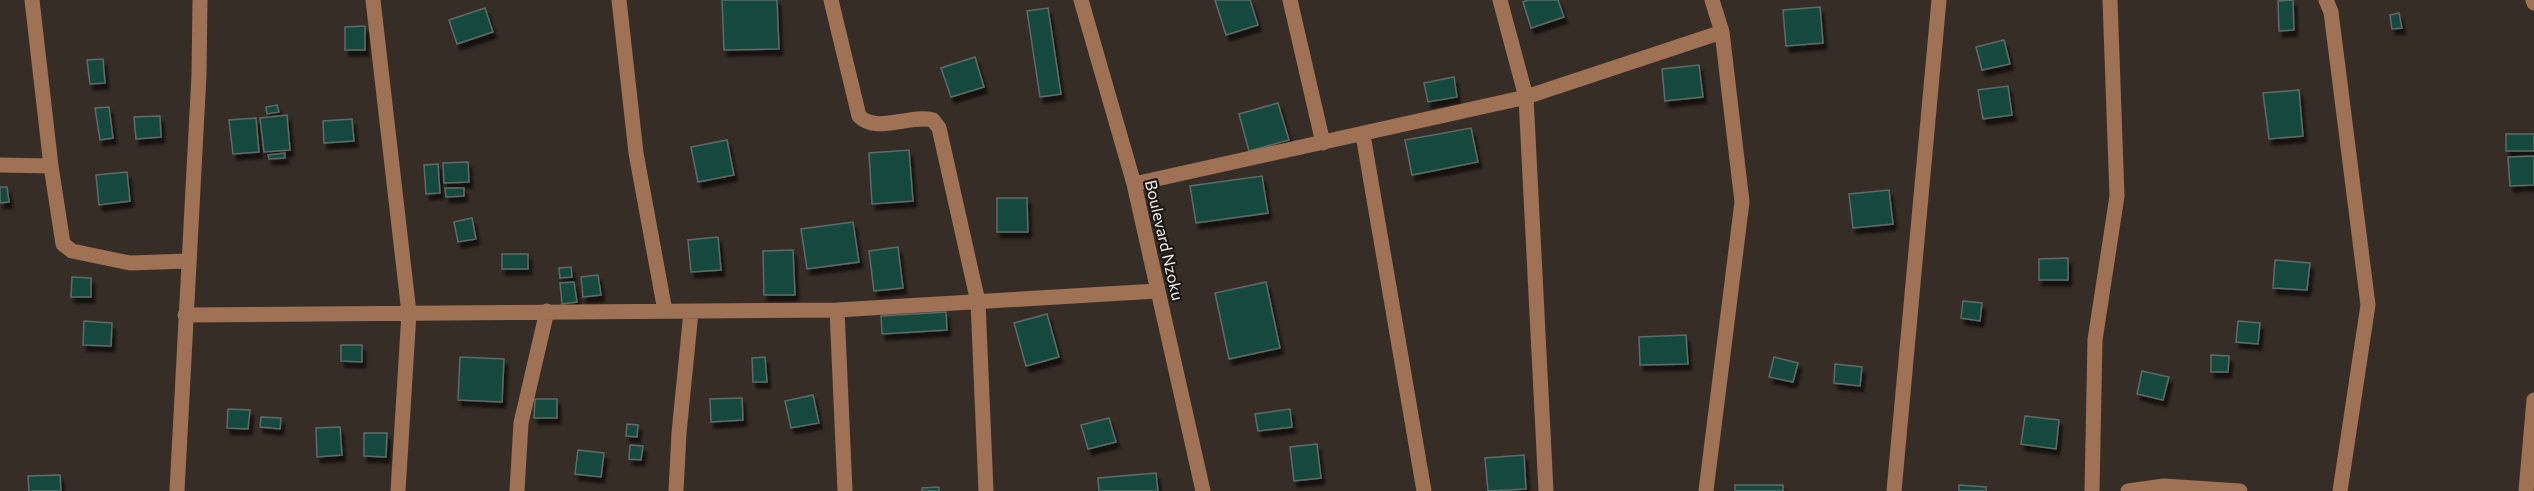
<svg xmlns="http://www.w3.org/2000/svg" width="2534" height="491" viewBox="0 0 2534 491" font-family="Commissioner,sans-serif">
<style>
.building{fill:#17493d;stroke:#5d6b66;stroke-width:1.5;filter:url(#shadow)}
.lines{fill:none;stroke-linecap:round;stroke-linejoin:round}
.minor{stroke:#9f7256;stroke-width:15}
.labels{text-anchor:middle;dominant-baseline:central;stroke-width:4.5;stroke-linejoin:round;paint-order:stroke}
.street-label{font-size:16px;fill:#f3ede9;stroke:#1b1714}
</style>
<defs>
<filter id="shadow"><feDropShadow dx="3.5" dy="6" stdDeviation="1.5" flood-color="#0009"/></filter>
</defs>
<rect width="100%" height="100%" fill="#372d27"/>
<path class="building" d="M722,0H777L779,49L724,50Z
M1215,0H1250L1258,25L1226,35Z
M1528,0H1558L1564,17L1531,28L1523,2Z
M2293,0L2294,30L2279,31L2278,1Z
M1820,7L1823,43L1786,46L1783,10Z
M485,8L493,32L457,44L449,20Z
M1048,8L1061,94L1040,97L1027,11Z
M2399,13L2402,28L2392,29L2390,15Z
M365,26V50H345V27Z
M2004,40L2010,64L1982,70L1976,47Z
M975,57L984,87L951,97L941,68Z
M103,59L105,83L90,84L87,60Z
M1699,65L1703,97L1665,101L1662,69Z
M1454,77L1457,97L1428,102L1424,83Z
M2008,86L2012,115L1983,119L1978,90Z
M2299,90L2303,136L2269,139L2263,93Z
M1278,103L1289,140L1249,151L1239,114Z
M277,105L279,112L267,114L266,107Z
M109,107L113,138L100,140L95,108Z
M287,115L290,150L264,152L260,118Z
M160,116L161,137L136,139L134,117Z
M256,118L259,152L233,154L229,120Z
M352,119L354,141L324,143L323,121Z
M1471,128L1478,162L1412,175L1405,140Z
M2506,134H2534V151H2506Z
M727,140L734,175L698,182L691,147Z
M909,150L913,201L872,204L869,153Z
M285,153V158L269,159L268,155Z
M2534,156V185L2510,186L2508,157Z
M468,162L469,182L444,183L443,163Z
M438,164L440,193L426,194L424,165Z
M127,172L130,201L99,205L96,175Z
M1262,176L1268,213L1196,223L1190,186Z
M0,187H7L9,202L0,203Z
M445,188H464V196L446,197Z
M1889,190L1893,224L1853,228L1849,194Z
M997,198H1027L1028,232H997Z
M472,218L476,239L458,242L454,222Z
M853,222L859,262L807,269L801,229Z
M718,237L721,270L691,272L688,240Z
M898,247L903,288L874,291L869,251Z
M793,250L795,295H764L763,251Z
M502,254H528V269H502Z
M2068,258V280H2039V259Z
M2275,260L2310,263L2307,290L2273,288Z
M571,267L572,277L560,278L559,268Z
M598,275L601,295L583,297L581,277Z
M72,277L91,278V297H71Z
M574,282L577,302L562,304L560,283Z
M1266,282L1280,348L1229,359L1215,293Z
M1963,301L1982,303L1980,321L1961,318Z
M946,312L947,330L882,334L881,316Z
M1047,314L1059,357L1026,366L1014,323Z
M84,321L112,323L111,346L83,345Z
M2238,321L2260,323L2258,344L2236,342Z
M1686,335L1688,364L1640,365L1639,337Z
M341,345H362V362L341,361Z
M2211,355L2229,356L2228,372H2211Z
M460,357L504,359L502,402L458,400Z
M765,357L767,382H753L752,358Z
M1774,357L1798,363L1793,382L1769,377Z
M1835,364L1862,367L1860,386L1834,383Z
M2142,371L2169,377L2163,400L2137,394Z
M813,395L819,423L791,428L785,401Z
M742,398L743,420L711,422L710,399Z
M535,399H557V418H534Z
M228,409L250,410L248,429L227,428Z
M1290,409L1292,427L1258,431L1255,414Z
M2025,416L2059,420L2056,449L2021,444Z
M261,417L281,418L280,429L260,427Z
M1109,418L1116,442L1088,449L1081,425Z
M627,424L638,425L637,437L626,436Z
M340,427L342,455L317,457L316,428Z
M364,433H387L386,457L364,456Z
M1317,444L1321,478L1294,481L1290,447Z
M630,445L643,446L641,460L629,459Z
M578,450L604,453L601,477L575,474Z
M1524,455L1526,489L1488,491L1485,458Z
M1156,473L1158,491H1099L1098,478Z
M60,475L61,491H29L28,476Z
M1735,485H1783V491H1735Z
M1959,485L1986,487V491H1959Z
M939,487V491H922V488Z"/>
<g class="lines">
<path class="minor" d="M32,0L51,166L63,244L72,251L130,263L188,261
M373,0L409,313L398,491
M619,0L636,153L665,311
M831,0L859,116C876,134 911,114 933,120L939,128L978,302L986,491
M1081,0L1134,184L1203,491
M1290,0L1323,143
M1500,0L1526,97L1546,491
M2326,0L2331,12L2368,305L2340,491
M2533,0L2534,3
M1363,135L1424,491
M0,165L51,166
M1134,184L1526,97L1722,32
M837,310L845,491
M185,315L837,310L1157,291
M177,491L199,75L200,0
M517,491L521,423L547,311
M676,491L679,433L691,312
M1706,491L1742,202L1722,32L1712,0
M1894,491L1939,0
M2092,491L2095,340L2117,196L2110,0
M2128,491L2164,486L2240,491
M2526,491L2534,400"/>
</g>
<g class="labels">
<g class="street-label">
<text transform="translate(1165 240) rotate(77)">Boulevard Nzoku</text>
</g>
</g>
</svg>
